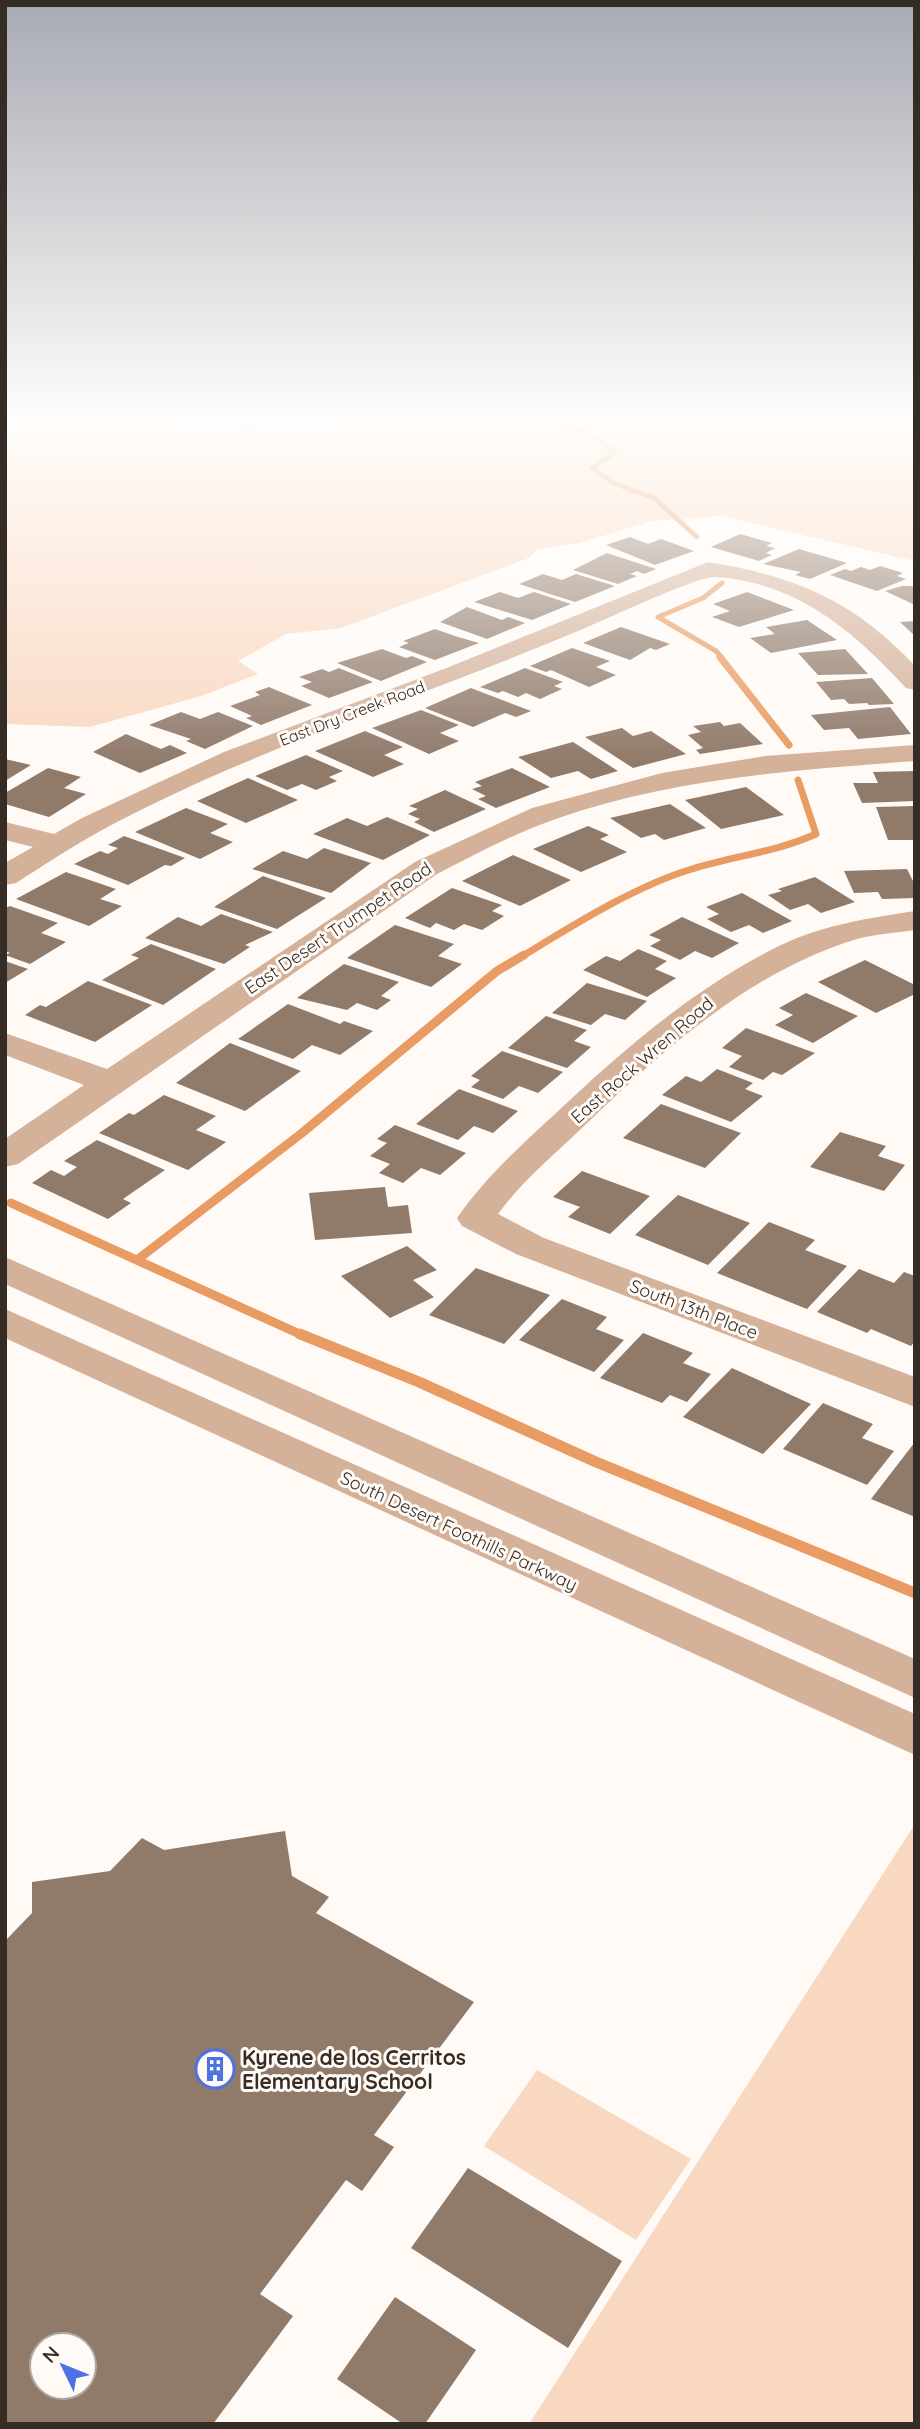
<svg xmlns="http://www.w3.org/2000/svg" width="920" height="2429" viewBox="0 0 920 2429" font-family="Quicksand,sans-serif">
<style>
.green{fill:#f9d8c1}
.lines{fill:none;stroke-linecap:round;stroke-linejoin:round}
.stream-far3{stroke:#e89c63;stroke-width:5}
.stream-far2{stroke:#e89c63;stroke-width:7}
.stream-far1{stroke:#e89c63;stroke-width:9}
.stream{stroke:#e89c63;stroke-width:11}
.building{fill:#907a6a;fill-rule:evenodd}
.minor{fill:#d4b199;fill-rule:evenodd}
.labels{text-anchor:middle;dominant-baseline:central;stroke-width:6;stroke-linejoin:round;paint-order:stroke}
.far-street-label{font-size:16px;fill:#352c25;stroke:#fffaf6}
.street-label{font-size:18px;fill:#352c25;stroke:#fffaf6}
.near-poi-label{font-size:21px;font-weight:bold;fill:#352c25;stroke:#fffaf6;text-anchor:start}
</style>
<rect width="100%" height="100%" fill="#fffaf6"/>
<path class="green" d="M5,423H175L165,432L219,435L475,423H915V561L721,516L652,521L579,543L537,549L529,558L341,628L286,634L238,661L258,674L201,696L90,727L5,724Z
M915,1824V2424H529Z
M537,2070L691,2159L636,2240L484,2146Z"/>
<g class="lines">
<path class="stream-far3" d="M556,423L592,435L615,453L592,468L615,484L654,498L697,537
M722,658L716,651L658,617L703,598L722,583"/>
<path class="stream-far2" d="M720,657L789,745
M521,957C572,926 635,886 692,869C734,856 776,852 816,834L798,780"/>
<path class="stream-far1" d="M11,1203L304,1336
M137,1260L302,1133L497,971L524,955"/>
<path class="stream" d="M300,1334L419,1382L596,1462L915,1593"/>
</g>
<path class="building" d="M225,423H260L249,428Z
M740,534L772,543L766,546L775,548L766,553L772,555L759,561L711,547Z
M630,537L648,544L661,539L694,551L655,565L606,545Z
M799,549L847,563L810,579L795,575L801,572L763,564Z
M607,553L656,569L644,574L637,571L630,574L637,576L618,584L573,570Z
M880,566L903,573L897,576L906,579L877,591L830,575L845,569L851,571L861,567L870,570Z
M543,574L562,580L576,574L615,586L575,602L519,584Z
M902,586H915V605L885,591Z
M500,592L518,598L534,592L571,604L532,620L474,602Z
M747,592L794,610L739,627L712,617L730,611L713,604Z
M467,607L502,620L508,617L525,623L487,639L440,622Z
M807,620L837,640L771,653L750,638L775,634L766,627Z
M915,621V636L900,622Z
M621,627L670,644L656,650L650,648L630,660L583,643Z
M435,629L458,637L479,643L435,660L399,647L409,643L403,641Z
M572,648L610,661L596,667L616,675L589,687L551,670L546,672L530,666Z
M382,649L406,658L412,656L427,662L381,681L337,663Z
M845,649L868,674L818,675L798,653Z
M339,668L373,682L329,698L301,686L312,682L299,677L322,669L329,672Z
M525,668L563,682L554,686L562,689L540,699L526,693L518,697L503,691L498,693L480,687Z
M872,678L894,704L869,705L867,703L849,704L844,699L831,700L816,682Z
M269,687L312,705L261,725L246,718L252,716L230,706L260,695L255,692Z
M471,688L531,711L516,717L505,713L473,727L425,708Z
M890,707L911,734L858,739L849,728L824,730L811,715Z
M421,710L459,725L440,733L459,741L429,754L372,728Z
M181,712L200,719L218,712L253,726L205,749L186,741L191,739L149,725Z
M720,722L724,726L740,723L763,744L700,754L696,750L703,748L688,735L701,732L693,726Z
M622,728L633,736L651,731L686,754L633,768L585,737Z
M365,731L403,747L384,755L404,764L373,777L315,751Z
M126,734L161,749L170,745L187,753L140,773L93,752Z
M573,742L618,771L591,779L578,771L551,778L518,757Z
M306,755L343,771L329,777L337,781L316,790L302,784L287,790L255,776Z
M5,759L31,765L5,781Z
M48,768L81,777L64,788L86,794L49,817L5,804V793Z
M512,768L550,787L496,808L478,799L486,796L472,789L482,786L475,782Z
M915,771V801L862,803L853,783H878L873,772Z
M248,778L298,800L246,823L197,801Z
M746,787L784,815L721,829L685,800Z
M445,790L486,809L434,832L414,822L420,819L408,814L418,809L409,806Z
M670,804L706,828L664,840L655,834L641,838L610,818Z
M915,806V840H888L876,807Z
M186,808L228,824L210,833L233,842L200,859L135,832Z
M387,817L430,835L383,860L313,834L347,818L367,826Z
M588,826L609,835L600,839L627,852L581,872L533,849Z
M124,836L185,858L171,866L165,865L128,885L74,864L100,851L108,854L118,848L108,845Z
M324,848L371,863L331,893L252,869L283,851L307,859Z
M513,855L571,880L520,906L462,881Z
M907,869L915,885V898L882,899L878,892L854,893L844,871Z
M66,872L116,889L100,899L122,906L89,926L16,899Z
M263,876L326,898L277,929L214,907Z
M815,877L855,902L821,913L808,904L790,910L768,895L782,891L778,889Z
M452,888L502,905L492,911L504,916L482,930L464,924L454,930L436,923L430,928L405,918Z
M742,893L792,921L763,933L749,925L731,932L707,919L719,914L706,907Z
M10,906L58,923L41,933L66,942L30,964L5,955L10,953L5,951V908Z
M221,914L273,932L245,945L250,947L224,964L145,938L178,917L201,926Z
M682,917L739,943L712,958L695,951L680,960L650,946L661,940L649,935Z
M395,925L454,944L438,956L462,964L431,987L347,958Z
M151,944L216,969L163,1005L102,980L139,958L131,955Z
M638,949L667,961L655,969L676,978L647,997L583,970L606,956L620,961Z
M865,960L915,985V994L876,1013L818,982Z
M5,961L28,969L5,983Z
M344,964L399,982L381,996L391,1000L377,1010L357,1003L347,1010L297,998Z
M88,981L152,1005L95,1042L25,1015L40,1005L46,1007Z
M587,983L647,1001L625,1020L605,1014L591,1025L552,1013Z
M806,993L858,1016L813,1043L775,1025L793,1015L779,1008Z
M288,1004L340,1024L344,1021L373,1031L340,1055L312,1045L293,1059L238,1039Z
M546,1016L587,1030L574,1041L591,1047L567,1068L508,1048Z
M746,1028L815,1053L782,1075L773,1072L763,1080L729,1067L742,1056L722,1048Z
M230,1043L301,1071L245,1111L176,1083Z
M502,1051L563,1072L538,1093L519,1086L503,1099L471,1087L480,1080L471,1076Z
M717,1069L753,1083L745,1089L763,1096L731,1122L662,1095L686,1076L701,1082Z
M459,1089L518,1111L493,1133L474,1126L458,1140L416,1124Z
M164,1095L216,1116L196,1130L226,1142L188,1170L99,1133L129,1113L134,1115Z
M661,1104L741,1133L705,1168L623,1138Z
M395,1125L466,1153L440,1175L421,1168L403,1183L379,1173L390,1164L370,1156L387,1143L377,1139Z
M840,1132L886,1146L878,1156L905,1165L884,1191L810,1167Z
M97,1140L165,1170L123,1199L131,1203L108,1219L32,1183L51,1170L64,1176L77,1167L64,1161Z
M582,1171L650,1196L610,1234L568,1217L580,1207L553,1197Z
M385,1187L388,1207L408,1205L412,1233L315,1240L309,1193Z
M678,1195L750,1223L708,1265L635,1235Z
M769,1222L815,1240L805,1250L847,1266L807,1309L717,1273Z
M407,1246L437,1270L413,1280L434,1297L390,1318L341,1276Z
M476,1268L550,1295L504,1344L429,1315Z
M859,1269L894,1283L904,1272L915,1276V1341L911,1346L871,1329L867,1333L817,1312Z
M562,1299L607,1317L596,1329L624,1340L594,1372L519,1340Z
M643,1333L693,1353L683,1363L711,1374L687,1402L670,1395L662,1403L600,1378Z
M732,1368L811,1404L763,1454L683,1417Z
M823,1403L873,1424L862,1438L894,1451L867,1485L783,1449Z
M915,1442V1517L871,1499Z
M285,1831L292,1876L329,1897L316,1913L474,2002L374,2135L394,2147L362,2191L346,2180L260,2294L293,2316L213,2424H5V1941L32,1913V1882L110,1871L142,1838L164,1850ZM42,2345H84V2387H42Z
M468,2168L622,2261L568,2348L411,2248Z
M395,2297L476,2350L425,2424H403L337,2379Z"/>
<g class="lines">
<path class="minor" d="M708,562C795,576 855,601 915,666V690L906,688C854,631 795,581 714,577C697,576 590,627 566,636C412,700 249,751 102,830C73,846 44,865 16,883L5,885V863L33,847L5,840V822L54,834L82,818L224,752L449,667Z
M915,745V761C793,770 669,779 553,820C513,834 474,855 437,874L18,1164L5,1167V1139L84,1085L5,1055V1033L107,1069L415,862L532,808L662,773L765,756Z
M915,911V930C896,933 875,934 857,939C749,972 663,1050 583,1127C554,1155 522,1181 498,1214L544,1238L915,1377V1407L516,1254L462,1226L457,1218C485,1178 519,1147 555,1114C624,1049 695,987 781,945C823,925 869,918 915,911Z
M5,1257L915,1659V1698L5,1284Z
M5,1309L915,1714V1755L5,1338Z"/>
</g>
<linearGradient id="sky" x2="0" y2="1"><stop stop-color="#a8aab3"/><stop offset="0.55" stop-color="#fffdfb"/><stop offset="1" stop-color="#fffdfb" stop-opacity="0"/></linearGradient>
<rect width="920" height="763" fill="url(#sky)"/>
<defs>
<g id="building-ring" transform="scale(2.0125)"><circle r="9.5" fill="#fffaf6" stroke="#4d72e5" stroke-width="1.5"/><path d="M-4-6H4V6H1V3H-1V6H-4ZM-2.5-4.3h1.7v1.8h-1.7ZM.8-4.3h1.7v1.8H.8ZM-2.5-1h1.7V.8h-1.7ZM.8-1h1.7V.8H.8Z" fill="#4d72e5"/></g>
</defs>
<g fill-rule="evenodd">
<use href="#building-ring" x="215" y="2069"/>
</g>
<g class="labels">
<g class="far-street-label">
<text transform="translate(352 713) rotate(-21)">East Dry Creek Road</text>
</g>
<g class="street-label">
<text transform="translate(338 928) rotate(-34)">East Desert Trumpet Road</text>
<text transform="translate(642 1060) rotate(-41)">East Rock Wren Road</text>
<text transform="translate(694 1309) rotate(21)">South 13th Place</text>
<text transform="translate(459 1531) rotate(25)">South Desert Foothills Parkway</text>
</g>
<g class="near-poi-label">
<text x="242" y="2057">Kyrene de los Cerritos<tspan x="242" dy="24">Elementary School</tspan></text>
</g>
</g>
<rect width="920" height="2429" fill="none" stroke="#352c25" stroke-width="14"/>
<g transform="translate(63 2366) rotate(313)"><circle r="33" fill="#fffaf6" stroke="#aea8a2" stroke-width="2"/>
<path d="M0-5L12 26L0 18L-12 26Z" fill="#4d72e5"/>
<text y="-10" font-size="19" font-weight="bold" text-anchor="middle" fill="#352c25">N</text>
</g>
</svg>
